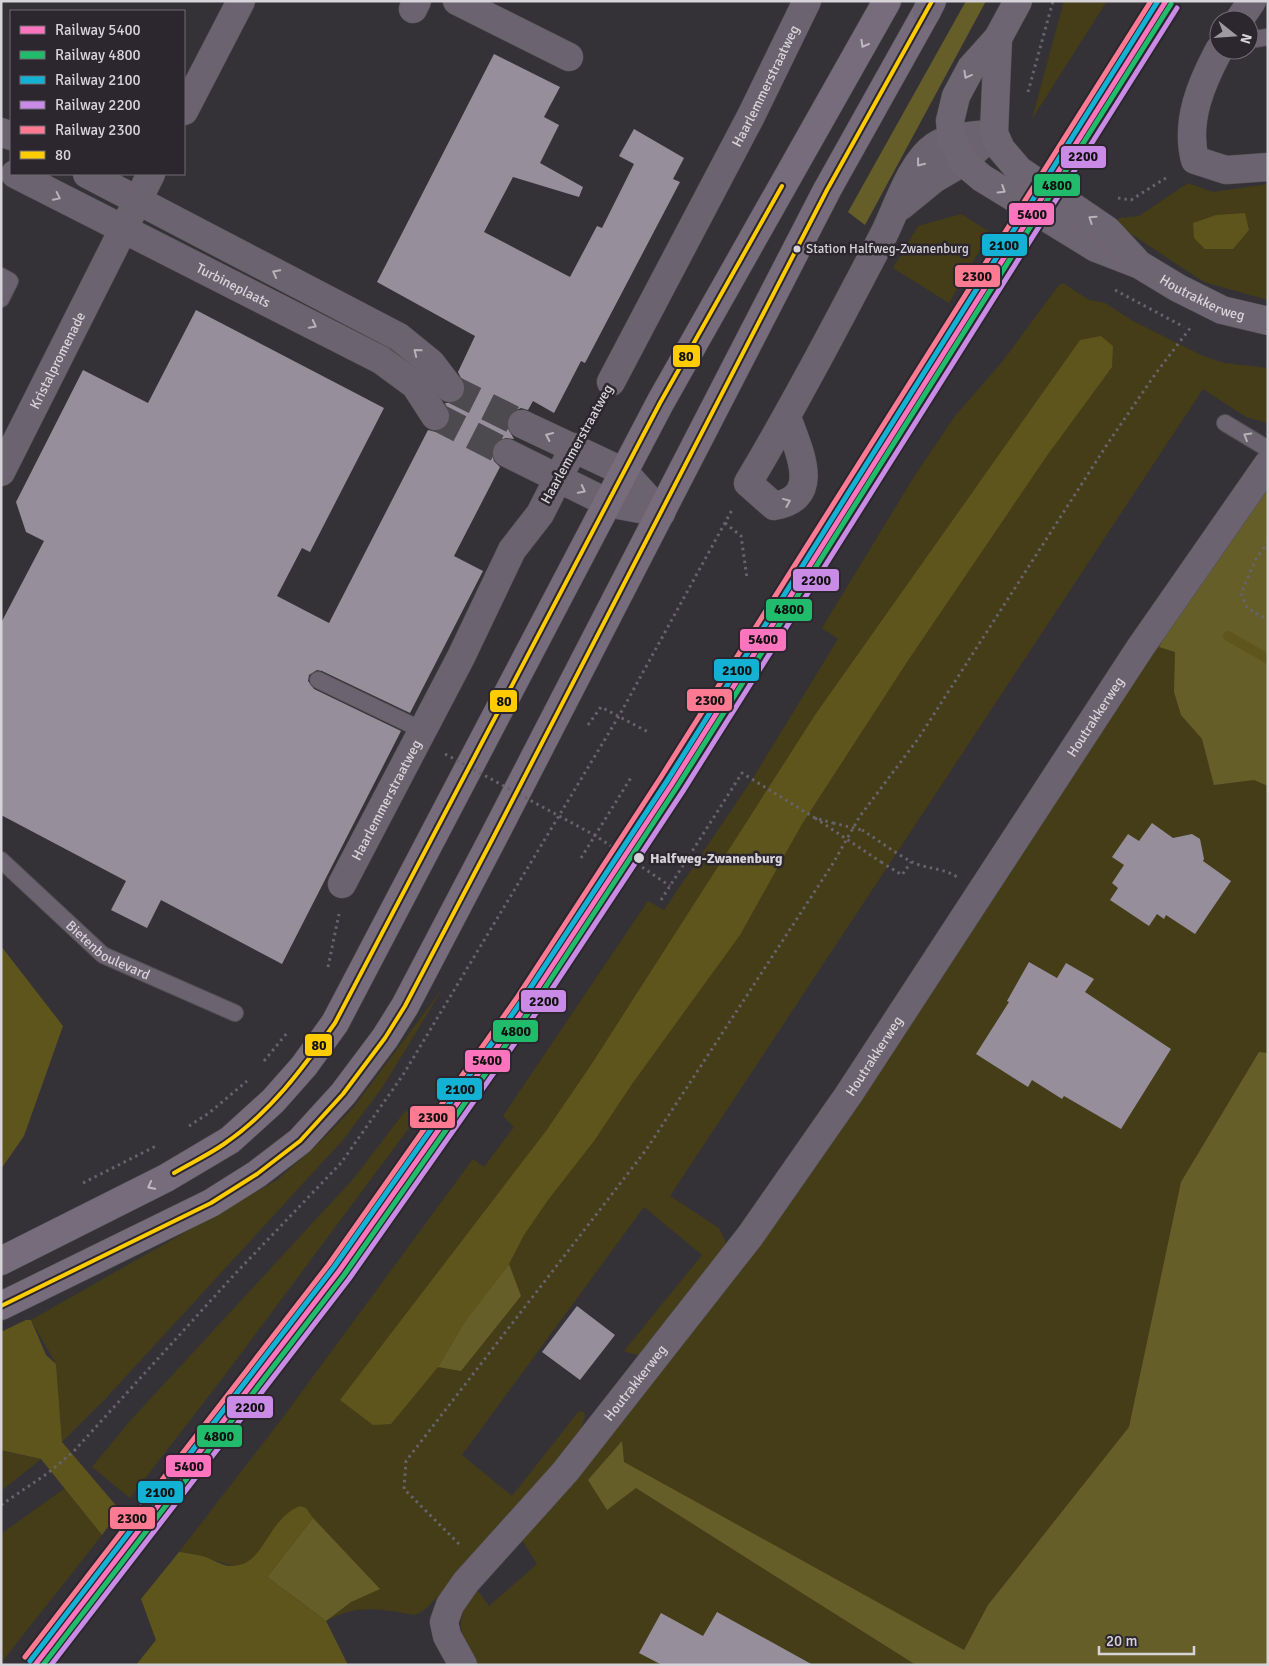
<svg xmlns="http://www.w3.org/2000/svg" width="1269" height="1666" viewBox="0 0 1269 1666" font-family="Signika,sans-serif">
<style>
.green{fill:#443d17}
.forest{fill:#665e29}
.water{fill:#5e551c}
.pier{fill:#353237}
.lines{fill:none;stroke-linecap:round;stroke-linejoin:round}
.stream{stroke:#5e551c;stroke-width:10}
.building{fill:#968e9b}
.street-tunnel{stroke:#4d4a4f;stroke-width:28;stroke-dasharray:28 14;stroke-linecap:butt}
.lane-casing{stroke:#525053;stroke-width:18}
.street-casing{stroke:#525053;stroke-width:29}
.secondary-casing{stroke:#525053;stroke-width:29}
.primary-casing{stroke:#525053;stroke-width:29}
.highway-casing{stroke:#525053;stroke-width:29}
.path{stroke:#68626b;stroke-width:3;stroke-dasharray:2.5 4;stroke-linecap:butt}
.lane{stroke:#6b636f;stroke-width:16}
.street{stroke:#6b636f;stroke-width:28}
.secondary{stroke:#6e6572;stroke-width:28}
.primary{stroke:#766c7b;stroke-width:28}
.highway{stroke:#726978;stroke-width:28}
.path-bridge{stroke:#68626b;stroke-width:3;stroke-dasharray:2.5 4;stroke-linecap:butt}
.bus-1-casing{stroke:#2c262e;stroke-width:8}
.bus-1{stroke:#fc0;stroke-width:4}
.rail-1-casing{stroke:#2c262e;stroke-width:9}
.rail-2-casing{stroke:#2c262e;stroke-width:9}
.rail-3-casing{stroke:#2c262e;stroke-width:9}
.rail-4-casing{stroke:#2c262e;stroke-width:9}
.rail-5-casing{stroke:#2c262e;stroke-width:9}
.rail-1{stroke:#fc73be;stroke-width:5}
.rail-2{stroke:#20bc6c;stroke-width:5}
.rail-3{stroke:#13b2d5;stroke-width:5}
.rail-4{stroke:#ca8be6;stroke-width:5}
.rail-5{stroke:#fe7a93;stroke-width:5}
.oneway{stroke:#bfbac2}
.oneway2{stroke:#b8b3ba}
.oneway3{stroke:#b7b2b9}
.bus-dot{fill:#d7d4d9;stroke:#2c262e;stroke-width:2}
.labels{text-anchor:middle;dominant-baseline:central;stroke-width:5;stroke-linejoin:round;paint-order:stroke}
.bus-label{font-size:13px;fill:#d7d4d9;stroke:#2c262e;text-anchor:start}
.street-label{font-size:14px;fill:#d7d4d9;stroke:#2c262e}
.stop-label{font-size:14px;font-weight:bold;fill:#d7d4d9;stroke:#2c262e;text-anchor:start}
.line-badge{stroke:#2c262e;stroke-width:2}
.pale-badge-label{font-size:14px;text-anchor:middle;font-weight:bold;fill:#111}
</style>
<rect width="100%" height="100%" fill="#353237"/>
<path class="green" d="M1064,1H1107L1032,119Z
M1188,183L1213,192L1268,184V300L1204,282L1116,224L1119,218L1139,216Z
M961,214L990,232L949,303L893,268L918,226Z
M1063,283L1089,300L1105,303L1133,321L1203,356L1224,363L1268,368V423L1246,417L1203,389L670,1196L719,1228L728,1247L643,1357L624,1351L702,1255L644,1207L462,1455L512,1496L579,1411L584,1412L585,1417L573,1450L447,1588L422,1612L414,1615C381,1609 357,1604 326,1621L267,1577L210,1559L179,1552L281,1420L473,1159L484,1167L514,1127L503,1116L648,901L664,910L753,778L838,639L822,628L912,480L955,416L1002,362L1059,285Z
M1268,479V1665H473C458,1627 455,1623 475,1587L489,1606L537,1564L520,1537L577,1474Z
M443,988L382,1088L342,1141L107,1397L62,1442L56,1364L31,1320L277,1180L316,1146L353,1108Z
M406,1110L415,1120L228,1371L130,1498L92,1467L130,1421L354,1178Z
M1,1450L41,1459L1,1491Z
M65,1488L102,1535L1,1663V1534Z"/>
<path class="forest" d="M966,1H986L865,225L848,212Z
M1268,487V786L1254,780L1214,785L1202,739L1181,715L1174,692L1175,652L1159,647L1171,625Z
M1259,1052L1268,1053V1665H916L636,1488L607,1510L588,1480L622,1441L624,1462L964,1650L988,1605L1129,1427L1181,1182Z
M509,1264L521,1296L461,1371L438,1367L465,1321Z
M313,1518L380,1589L351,1602L326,1621L267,1577Z"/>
<path class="water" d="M1245,213L1249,230L1233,249H1205L1194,238L1193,223L1216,215Z
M1101,336L1113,346L1112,367L1046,457L907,662L802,824L740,935L632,1084L594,1141L548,1200L524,1235L509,1264L465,1322L438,1367L391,1424L373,1425L340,1400L546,1131L591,1065L815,715L1080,340Z
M1,946L63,1026L24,1136L1,1169Z
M1,1290L17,1319L31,1320L46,1355L56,1364L62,1442L119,1509L122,1508L102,1535L41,1459L1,1450Z
M300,1506L306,1508L313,1518L267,1577L326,1621L348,1665H136L156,1640L141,1599L179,1552C186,1553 194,1554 202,1556C211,1558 221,1566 231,1566C265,1567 266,1519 300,1506Z"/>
<path class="pier" d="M1,1287L18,1317L30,1318L1,1332Z"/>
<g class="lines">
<path class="stream" d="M1228,636L1268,659"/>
</g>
<path class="building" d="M494,54L560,87L544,117L559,125L540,163L583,187L579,197L513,177L484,232L570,277L597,226L602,228L634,164L619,156L634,129L684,158L673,179L680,182L585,363L581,361L554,413L533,401L528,410L521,408L514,411L508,417L506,425L514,439L506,438L499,440L493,446L492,454L494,461L500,467L454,556L483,571L410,713L322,671L317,670L309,675L308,681L314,689L401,731L282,964L161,900L147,928L111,910L126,881L1,815V623L44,541L26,532L16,502L83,370L148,403L196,310L384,408L310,552L302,548L277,596L329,623L428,430L436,432L444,429L449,424L451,416L445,403H452L459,401L465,394V386L458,372L475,336L377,282Z
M1152,823L1173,838L1192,834L1200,839L1204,859L1203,861L1231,881L1195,934L1166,915L1164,919L1157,914L1149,926L1110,900L1118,888L1112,883L1124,865L1112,857L1128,834L1139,841Z
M1029,962L1057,978L1066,963L1094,979L1085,992L1171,1049L1121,1129L1064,1096L1062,1099L1032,1080L1028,1087L976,1054L1009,1002L1007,1001Z
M577,1306L615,1335L580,1380L542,1352Z
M717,1612L813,1665H662L639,1653L661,1613L703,1636Z"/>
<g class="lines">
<path class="street-tunnel" d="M450,388L522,424
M435,416L507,453"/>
<g class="lane-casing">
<g id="lane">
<path d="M1249,40L1268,37"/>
<path d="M1,276L10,281L1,299"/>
<path d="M1225,423L1268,449"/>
<path d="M318,680L422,730"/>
<path id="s1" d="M1,860L103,955L235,1013"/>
</g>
</g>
<g class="street-casing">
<g id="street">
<path d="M457,1L569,57"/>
<path d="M413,9L417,1"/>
<path d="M1239,20L1252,1"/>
<path d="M1219,50C1201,84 1185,121 1195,160L1226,170L1268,167"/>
<path d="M184,111L241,1"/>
<path d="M1,132L11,136"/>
<path id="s2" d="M15,174L381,360L415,385L435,416"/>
<path d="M87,174L399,337L431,363L450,388"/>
<path d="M901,206L934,179L963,162L980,146"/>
<path id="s3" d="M611,382L751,116L807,1"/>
<path d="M787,417C798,449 824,498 774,506L748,483C796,402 840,318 884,234C897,208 911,162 935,146C951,135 976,136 994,133"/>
<path d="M522,424L624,472L661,513"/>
<path d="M507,453L608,503L661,513"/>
<path id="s4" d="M1,472L151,174"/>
<path id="s5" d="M342,884L461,657L512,550L540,514L574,447"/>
<path id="s6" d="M463,1665L447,1636L444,1622L450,1605L466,1582L565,1472L750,1236L849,1094L1140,648L1268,464"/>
</g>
</g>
<g class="secondary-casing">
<g id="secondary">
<path id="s7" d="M1018,1L998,38L971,68L956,96L950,121L952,139L963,162L982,178L1096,248L1140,265L1178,288L1222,310L1268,321"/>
<path d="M998,38L994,133L1001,149L1019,170L1107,230L1135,260"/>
</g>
</g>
<g class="primary-casing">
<path id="primary" d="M1,1261L166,1178L230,1140L273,1101L304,1066L335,1023L660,403L887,1
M1,1306L211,1203L257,1174L300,1141L343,1094L385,1038L405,1006L493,838L827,190L927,11"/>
</g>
<g class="highway-casing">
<path id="highway" d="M927,11L932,1"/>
</g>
<path class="path" d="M1028,92L1053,1
M1118,198L1131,200L1169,176
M1115,290L1184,327
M588,420L597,406
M725,523L741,536L747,578
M1268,542L1256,559L1241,593L1247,608L1268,620
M588,725L601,707L650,733
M862,830C878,840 895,853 912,862C926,869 944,868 957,877
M581,858L632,776
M881,862L902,875L911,862
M661,900L742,773L815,818L833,823
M328,967L339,914
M264,1061L287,1033
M189,1126L209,1113L247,1081
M83,1183L156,1146
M1,1505L48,1473L74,1451L234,1275L341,1163L403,1075L619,716L732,510
M459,1544L404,1489L406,1461L646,1150L832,865L860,816L918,739L1108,443L1156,373L1191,327"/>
<use href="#lane" class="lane"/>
<use href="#street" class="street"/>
<use href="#secondary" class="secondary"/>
<use href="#primary" class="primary"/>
<use href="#highway" class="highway"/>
<path class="path-bridge" d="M445,754L596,836L670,886
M815,818L881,862
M833,823L862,830"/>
<g class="bus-1-casing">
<path id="bus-1" d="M174,1173C191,1163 208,1155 224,1144C270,1113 303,1068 335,1023L660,403L782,186
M1,1306L211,1203L257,1174L300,1141L343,1094L385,1038L405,1006L493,838L827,190L932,1"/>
</g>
<use href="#bus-1" class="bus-1"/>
<g class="rail-1-casing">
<path id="rail-1" d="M35,1665L339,1271L526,1006L672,784L1166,1"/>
</g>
<g class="rail-2-casing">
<path id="rail-2" d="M43,1665L344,1275L531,1009L677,787L1171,4"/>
</g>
<g class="rail-3-casing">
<path id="rail-3" d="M30,1661L334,1267L521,1002L667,781L1158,1"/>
</g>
<g class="rail-4-casing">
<path id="rail-4" d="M51,1665L349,1279L536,1013L683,791L1177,8"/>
</g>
<g class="rail-5-casing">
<path id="rail-5" d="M25,1657L329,1264L516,999L661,777L1151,1"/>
</g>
<use href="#rail-1" class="rail-1"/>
<use href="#rail-2" class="rail-2"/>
<use href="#rail-3" class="rail-3"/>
<use href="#rail-4" class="rail-4"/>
<use href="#rail-5" class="rail-5"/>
</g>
<defs><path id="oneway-chevron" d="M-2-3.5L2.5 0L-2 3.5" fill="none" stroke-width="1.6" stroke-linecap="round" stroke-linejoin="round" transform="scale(1.25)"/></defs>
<g class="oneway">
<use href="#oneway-chevron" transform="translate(864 44) rotate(119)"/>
<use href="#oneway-chevron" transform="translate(151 1186) rotate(152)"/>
</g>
<g class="oneway2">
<use href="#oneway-chevron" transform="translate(967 75) rotate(119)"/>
<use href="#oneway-chevron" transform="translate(1002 190) rotate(32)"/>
<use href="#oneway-chevron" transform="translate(1092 219) rotate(-146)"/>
</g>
<g class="oneway3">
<use href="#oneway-chevron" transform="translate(920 163) rotate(128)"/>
<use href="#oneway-chevron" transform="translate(57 197) rotate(26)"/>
<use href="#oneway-chevron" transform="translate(276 273) rotate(-152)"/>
<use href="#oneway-chevron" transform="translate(313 325) rotate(27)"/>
<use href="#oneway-chevron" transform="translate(417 352) rotate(-141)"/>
<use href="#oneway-chevron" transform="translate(549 436) rotate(-155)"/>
<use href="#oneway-chevron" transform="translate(1247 436) rotate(-149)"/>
<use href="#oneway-chevron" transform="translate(582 490) rotate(27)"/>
<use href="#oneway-chevron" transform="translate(787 502) rotate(-22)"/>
</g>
<g class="bus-dot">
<circle cx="797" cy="249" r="4.5"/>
<circle cx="639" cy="858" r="6"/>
</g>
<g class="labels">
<g class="bus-label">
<text x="806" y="249">Station Halfweg-Zwanenburg</text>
</g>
<g class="street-label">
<text stroke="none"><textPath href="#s3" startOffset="334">Haarlemmerstraatweg</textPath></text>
<text stroke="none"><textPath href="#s2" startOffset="245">Turbineplaats</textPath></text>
<text stroke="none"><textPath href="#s7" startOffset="460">Houtrakkerweg</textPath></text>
<text stroke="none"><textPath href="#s4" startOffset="125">Kristalpromenade</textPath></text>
<text transform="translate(577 444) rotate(-61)">Haarlemmerstraatweg</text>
<text stroke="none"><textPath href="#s6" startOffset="1165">Houtrakkerweg</textPath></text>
<text stroke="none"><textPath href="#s5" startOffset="95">Haarlemmerstraatweg</textPath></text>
<text stroke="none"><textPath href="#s1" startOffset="141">Bietenboulevard</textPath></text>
<text stroke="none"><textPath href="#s6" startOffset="760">Houtrakkerweg</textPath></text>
<text stroke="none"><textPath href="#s6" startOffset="355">Houtrakkerweg</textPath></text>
</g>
<g class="stop-label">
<text x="650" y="858">Halfweg-Zwanenburg</text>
</g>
</g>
<g class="line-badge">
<rect x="1060" y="145" width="47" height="24" rx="5" fill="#ca8be6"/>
<rect x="1033" y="173" width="48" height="24" rx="5" fill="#20bc6c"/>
<rect x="1008" y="202" width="47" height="24" rx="5" fill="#fc73be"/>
<rect x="981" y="233" width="47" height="24" rx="5" fill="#13b2d5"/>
<rect x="954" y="264" width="47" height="24" rx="5" fill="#fe7a93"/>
<rect x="672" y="344" width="29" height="24" rx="5" fill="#fc0"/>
<rect x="792" y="568" width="48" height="24" rx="5" fill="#ca8be6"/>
<rect x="765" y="598" width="48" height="24" rx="5" fill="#20bc6c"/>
<rect x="739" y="628" width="48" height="24" rx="5" fill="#fc73be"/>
<rect x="713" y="658" width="47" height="24" rx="5" fill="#13b2d5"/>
<rect x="686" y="688" width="47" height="24" rx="5" fill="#fe7a93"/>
<rect x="489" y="689" width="29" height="24" rx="5" fill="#fc0"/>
<rect x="520" y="989" width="47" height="24" rx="5" fill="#ca8be6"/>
<rect x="492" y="1019" width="47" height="24" rx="5" fill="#20bc6c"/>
<rect x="304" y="1033" width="29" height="24" rx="5" fill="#fc0"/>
<rect x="464" y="1049" width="47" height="24" rx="5" fill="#fc73be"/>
<rect x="436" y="1077" width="47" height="24" rx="5" fill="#13b2d5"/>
<rect x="409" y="1105" width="47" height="24" rx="5" fill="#fe7a93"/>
<rect x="226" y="1395" width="48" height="24" rx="5" fill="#ca8be6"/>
<rect x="196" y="1424" width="47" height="24" rx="5" fill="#20bc6c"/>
<rect x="165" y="1454" width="47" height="24" rx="5" fill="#fc73be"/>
<rect x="137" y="1480" width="47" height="24" rx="5" fill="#13b2d5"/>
<rect x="109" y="1506" width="47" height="24" rx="5" fill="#fe7a93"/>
</g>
<g class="pale-badge-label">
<text x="1083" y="161">2200</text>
<text x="1057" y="190">4800</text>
<text x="1032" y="219">5400</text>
<text x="1004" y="250">2100</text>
<text x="977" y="281">2300</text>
<text x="686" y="361">80</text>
<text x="816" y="585">2200</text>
<text x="789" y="614">4800</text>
<text x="763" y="644">5400</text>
<text x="737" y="675">2100</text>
<text x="710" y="705">2300</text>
<text x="504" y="706">80</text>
<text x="544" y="1006">2200</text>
<text x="516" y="1036">4800</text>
<text x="319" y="1050">80</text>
<text x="487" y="1065">5400</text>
<text x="460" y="1094">2100</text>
<text x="433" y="1122">2300</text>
<text x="250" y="1412">2200</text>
<text x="219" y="1441">4800</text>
<text x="189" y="1471">5400</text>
<text x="160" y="1497">2100</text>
<text x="132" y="1523">2300</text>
</g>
<rect width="1269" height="1666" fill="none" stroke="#d7d4d9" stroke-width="5"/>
<rect x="10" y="10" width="175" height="165" fill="#2c262e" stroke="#706c72"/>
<rect x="20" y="26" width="25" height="8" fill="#fc73be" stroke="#706c72"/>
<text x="55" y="35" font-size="15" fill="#d7d4d9">Railway 5400</text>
<rect x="20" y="51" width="25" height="8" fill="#20bc6c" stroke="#706c72"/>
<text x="55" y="60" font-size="15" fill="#d7d4d9">Railway 4800</text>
<rect x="20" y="76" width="25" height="8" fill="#13b2d5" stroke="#706c72"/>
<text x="55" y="85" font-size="15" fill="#d7d4d9">Railway 2100</text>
<rect x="20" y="101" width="25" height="8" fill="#ca8be6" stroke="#706c72"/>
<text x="55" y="110" font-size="15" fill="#d7d4d9">Railway 2200</text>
<rect x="20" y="126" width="25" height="8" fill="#fe7a93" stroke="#706c72"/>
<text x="55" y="135" font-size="15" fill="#d7d4d9">Railway 2300</text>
<rect x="20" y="151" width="25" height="8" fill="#ffcc00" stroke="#706c72"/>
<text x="55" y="160" font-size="15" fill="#d7d4d9">80</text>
<g transform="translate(1234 35) rotate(107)"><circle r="24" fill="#2c262e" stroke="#706c72"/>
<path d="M0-4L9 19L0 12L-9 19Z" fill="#9e9ba0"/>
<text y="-8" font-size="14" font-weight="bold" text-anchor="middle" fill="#d7d4d9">N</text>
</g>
<path d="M1099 1646v8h95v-8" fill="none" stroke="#d7d4d9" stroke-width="2.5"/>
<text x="1106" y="1646" font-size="15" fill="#d7d4d9" stroke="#2c262e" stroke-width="4" paint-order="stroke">20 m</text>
</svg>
